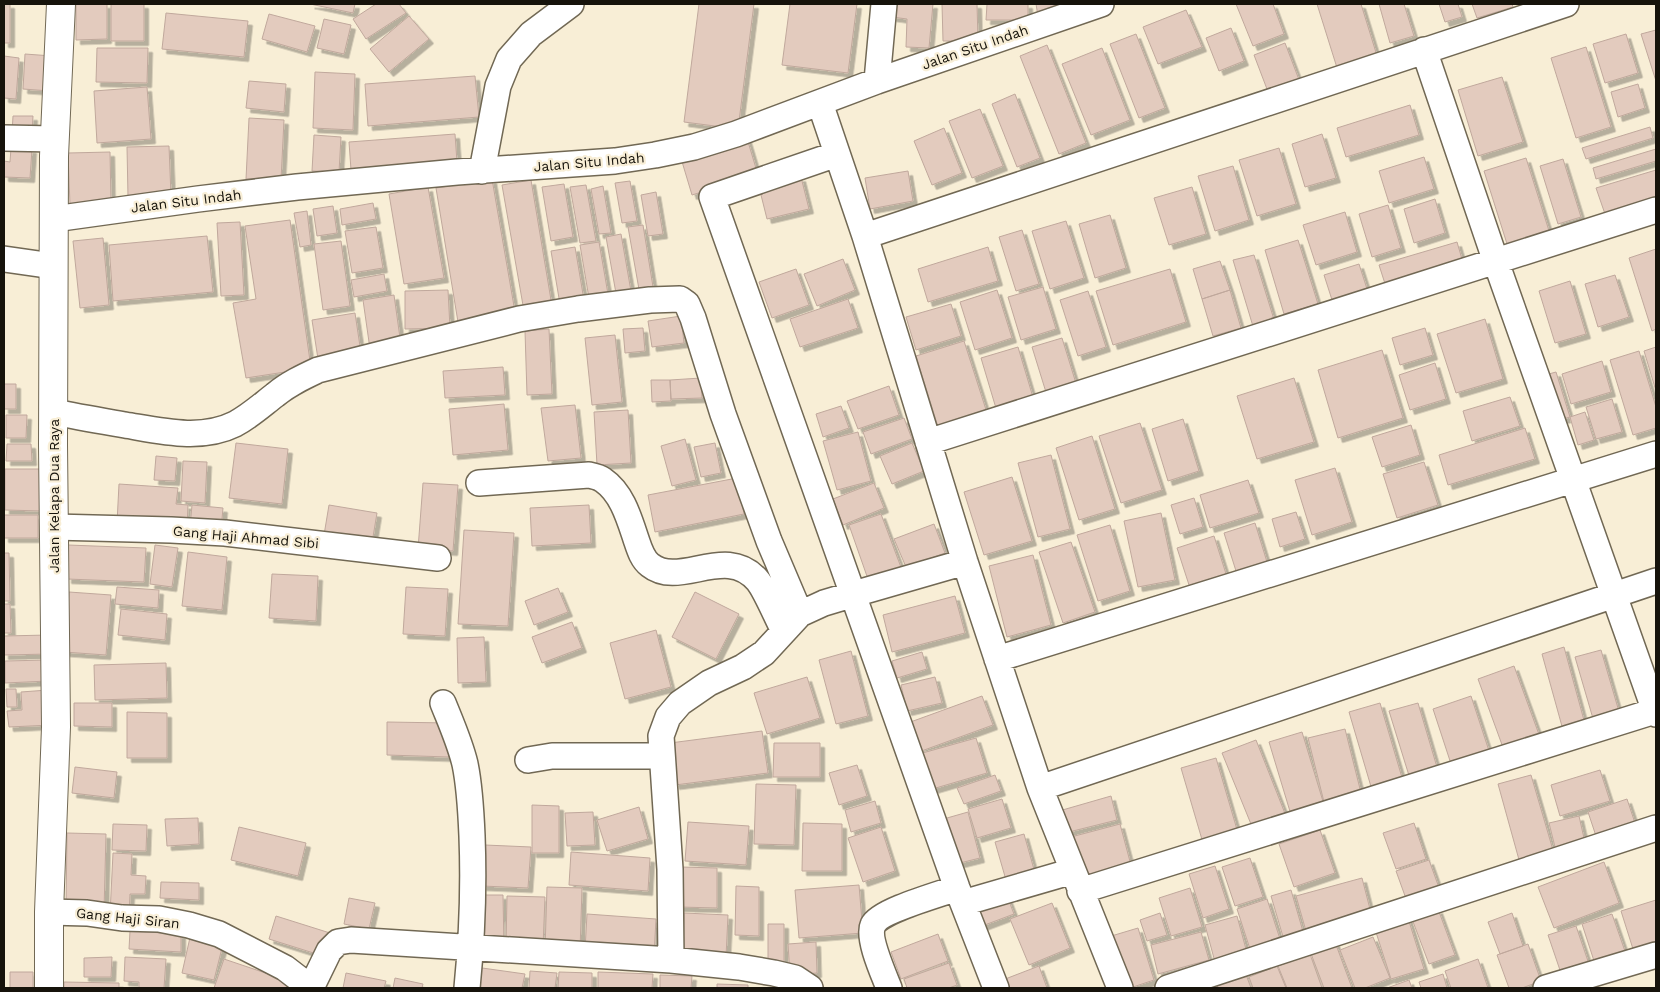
<svg xmlns="http://www.w3.org/2000/svg" width="1660" height="992" viewBox="0 0 1660 992" font-family="'Work Sans',sans-serif">
<style>
.building{fill:#e3cbbe;stroke:#c0a89c;filter:url(#shadow)}
.lines{fill:none;stroke-linecap:round;stroke-linejoin:round}
.street-casing{stroke:#716854;stroke-width:28}
.secondary-casing{stroke:#716854;stroke-width:30}
.street{stroke:#fff;stroke-width:25}
.secondary{stroke:#fff;stroke-width:28}
.labels{text-anchor:middle;dominant-baseline:central;stroke-width:4.5;stroke-linejoin:round;paint-order:stroke}
.street-label{font-size:14px;fill:#16130b;stroke:#f8eed6}
</style>
<defs>
<filter id="shadow"><feDropShadow dx="4.5" dy="4.5" stdDeviation="0" flood-color="#0004"/></filter>
</defs>
<rect width="100%" height="100%" fill="#f8eed6"/>
<path class="building" d="M4,4H10V43H4Z
M76,4H107V39L76,40Z
M111,4H144V41H111Z
M310,4H355L353,13Z
M376,4H399L406,13L366,39L353,19Z
M699,4H754L738,129L684,122Z
M790,4H857L848,73L782,65Z
M894,4H933L929,48L906,47L907,19L892,17Z
M942,4H977L978,41H943Z
M987,4H1028V20H986Z
M1036,4H1067L1038,16Z
M1236,4H1273L1284,34L1253,46Z
M1317,4H1361L1378,59L1338,71Z
M1379,4H1404L1414,36L1390,43Z
M1439,4H1458L1462,17L1445,22Z
M1472,4H1512L1513,7L1477,18Z
M1186,10L1202,47L1158,64L1143,27Z
M166,13L248,21L244,57L162,49Z
M269,14L315,26L307,52L262,39Z
M409,16L429,39L389,72L370,49Z
M324,19L351,25L344,54L317,48Z
M1231,28L1244,61L1219,71L1206,38Z
M1656,30V81L1641,34Z
M1136,34L1165,108L1139,118L1110,44Z
M1626,34L1638,73L1605,83L1593,44Z
M1285,43L1301,85L1270,97L1254,55Z
M1047,45L1086,143L1059,154L1020,56Z
M1586,47L1611,127L1576,138L1551,58Z
M97,48H148L147,83L96,82Z
M1102,48L1130,120L1091,135L1062,64Z
M25,54L52,56L50,91L23,89Z
M4,56L19,58L16,99L4,98Z
M315,72L355,74L353,130L313,128Z
M475,76L479,117L368,126L365,84Z
M1502,77L1523,142L1478,156L1458,90Z
M249,81L286,84L284,112L246,108Z
M1638,84L1645,108L1618,117L1611,92Z
M147,87L151,139L97,143L94,91Z
M1015,94L1040,158L1017,167L992,104Z
M1410,105L1419,135L1346,157L1337,128Z
M980,109L1003,166L972,178L949,121Z
M13,116H33L32,134L12,133Z
M249,118L284,120L281,180L246,179Z
M1650,127L1653,138L1586,159L1582,148Z
M944,128L962,173L932,185L914,141Z
M455,134L457,162L351,170L349,142Z
M1322,134L1336,178L1305,187L1292,144Z
M314,135L341,137L339,172L312,171Z
M746,135L758,175L692,195L680,155Z
M169,146L171,196L128,197L127,147Z
M11,148L32,149L30,178L4,177V161L10,162Z
M1279,148L1296,204L1257,216L1239,160Z
M1656,149V161L1596,179L1593,168Z
M110,152L111,204L70,205L68,153Z
M1424,157L1434,189L1389,203L1379,171Z
M1526,158L1550,234L1508,247L1484,171Z
M1563,159L1581,217L1558,224L1540,166Z
M1233,166L1249,220L1215,231L1198,176Z
M1656,170V198L1605,214L1596,188Z
M908,171L913,201L870,209L865,178Z
M801,177L809,209L767,219L759,187Z
M492,179L515,312L458,322L436,188Z
M531,180L552,306L524,311L502,185Z
M630,181L637,221L622,223L615,183Z
M564,184L573,237L551,241L542,187Z
M586,185L596,241L580,243L570,187Z
M603,186L611,233L599,234L591,189Z
M428,187L444,278L404,284L389,194Z
M1192,187L1206,234L1169,245L1154,198Z
M656,192L663,234L648,236L641,195Z
M1435,199L1445,233L1414,243L1404,209Z
M373,203L376,219L342,225L340,209Z
M1388,205L1401,248L1372,257L1359,214Z
M333,206L337,233L317,236L313,209Z
M307,211L311,245L300,247L294,213Z
M1345,212L1357,252L1316,265L1303,225Z
M1110,215L1126,268L1095,278L1079,224Z
M290,220L311,368L246,378L233,303L256,299L245,226Z
M1066,221L1084,278L1050,289L1032,231Z
M240,222L244,295L221,296L217,223Z
M643,225L654,293L640,295L628,227Z
M376,227L383,268L352,273L345,231Z
M1022,230L1039,284L1016,291L999,237Z
M621,234L632,297L617,299L606,237Z
M207,236L213,292L113,301L109,245Z
M103,238L109,305L80,308L73,241Z
M1298,240L1318,304L1284,314L1265,250Z
M341,241L350,306L323,310L314,244Z
M599,242L609,300L590,304L580,245Z
M1457,242L1464,266L1387,290L1379,265Z
M575,247L585,306L561,310L551,251Z
M988,247L998,281L928,302L918,269Z
M1656,249V329L1652,331L1629,258Z
M1254,255L1276,326L1255,333L1233,260Z
M843,259L855,290L817,306L804,274Z
M1220,261L1230,290L1202,299L1193,269Z
M1359,264L1368,292L1333,303L1324,275Z
M796,269L809,305L772,318L759,282Z
M1170,269L1186,322L1113,345L1096,291Z
M384,274L387,291L354,297L351,280Z
M1615,275L1629,317L1598,327L1585,284Z
M1570,281L1586,334L1555,343L1539,291Z
M1043,287L1056,329L1021,340L1008,297Z
M448,290L450,328L405,329V291Z
M997,290L1012,338L975,350L960,302Z
M1230,290L1241,328L1213,336L1202,299Z
M1088,291L1106,347L1078,356L1060,300Z
M394,295L401,345L370,349L363,300Z
M848,299L858,328L800,347L790,319Z
M951,304L961,336L916,350L906,317Z
M355,313L361,353L318,359L312,320Z
M681,316L684,343L652,347L648,321Z
M1485,319L1503,379L1456,393L1437,334Z
M643,328L645,351L625,353L623,329Z
M1425,328L1433,355L1400,365L1392,338Z
M549,329L552,394L527,395L525,331Z
M615,335L622,402L592,405L585,338Z
M1062,338L1079,393L1049,402L1032,347Z
M964,341L988,416L939,430L916,356Z
M1018,347L1035,404L998,415L981,358Z
M1656,347V391L1644,351Z
M1382,350L1403,418L1338,438L1318,370Z
M1639,351L1656,407V428L1633,435L1610,360Z
M1602,361L1611,392L1571,404L1562,374Z
M1435,363L1446,399L1410,410L1399,375Z
M503,367L505,395L445,398L443,371Z
M1556,372L1570,417L1559,420L1545,375Z
M701,378L702,398L671,399L670,380Z
M1294,378L1314,442L1257,459L1237,396Z
M651,380H670L671,401L652,402Z
M4,384H16V409H4Z
M889,386L899,415L858,429L847,401Z
M1510,397L1520,426L1472,441L1463,411Z
M1612,399L1622,432L1596,439L1586,407Z
M504,404L508,450L453,455L449,409Z
M575,405L581,458L548,461L541,408Z
M841,406L849,428L823,437L816,414Z
M628,410L631,463L597,465L594,412Z
M1585,412L1594,440L1578,445L1570,417Z
M6,415H27L26,438H6Z
M904,418L912,439L871,454L863,432Z
M1183,419L1199,471L1168,481L1152,429Z
M1140,423L1162,490L1121,503L1099,436Z
M1411,425L1420,455L1382,467L1372,437Z
M1525,428L1535,459L1448,485L1439,455Z
M858,432L871,481L837,490L823,441Z
M1092,436L1115,509L1079,520L1056,448Z
M685,439L696,480L672,486L661,446Z
M236,443L288,449L282,504L229,498Z
M715,443L721,473L701,477L694,447Z
M912,443L924,471L892,484L880,456Z
M7,444H31L32,461H6Z
M1051,455L1070,529L1038,537L1018,463Z
M156,456L177,458L175,481L154,480Z
M183,461L207,462L205,503L181,501Z
M1424,462L1438,505L1397,518L1383,474Z
M1335,468L1352,522L1312,535L1295,480Z
M5,469H44L43,511L5,510Z
M1012,477L1032,541L984,555L964,492Z
M737,478L744,514L655,532L648,495Z
M1248,480L1259,513L1210,528L1200,495Z
M423,483L458,485L453,551L418,549Z
M874,483L884,508L843,525L833,499Z
M119,484L178,488L176,504L188,505L187,528L117,523Z
M1194,498L1203,527L1180,534L1171,505Z
M192,505L223,508L221,530L190,527Z
M329,505L377,513L371,549L323,541Z
M589,505L591,543L532,546L530,508Z
M1296,512L1305,539L1280,547L1272,519Z
M1161,513L1175,580L1138,587L1124,521Z
M881,514L902,570L869,582L849,525Z
M4,515H38V538H4Z
M1255,523L1267,562L1236,571L1224,533Z
M934,524L945,553L906,567L894,539Z
M1110,525L1130,591L1098,601L1077,535Z
M464,530L514,533L508,626L458,624Z
M1214,536L1227,577L1190,588L1177,548Z
M1071,542L1095,612L1063,623L1039,552Z
M68,545L146,548L144,582L67,579Z
M155,545L178,548L172,587L150,584Z
M188,552L227,557L222,610L182,606Z
M4,553H9L10,601H4Z
M1033,555L1051,625L1007,637L989,566Z
M272,574L318,576L316,621L269,618Z
M117,587L159,590L158,608L115,604Z
M406,587L448,589L445,636L403,634Z
M558,588L568,612L534,625L525,601Z
M69,592L111,595L106,655L64,652Z
M695,592L739,614L716,659L672,637Z
M955,596L965,633L892,652L883,615Z
M4,604H10L11,633H4Z
M121,609L167,614L165,640L118,635Z
M572,622L582,648L542,663L532,637Z
M656,630L671,687L625,699L610,643Z
M48,635L49,654L4,655V636Z
M484,637L486,682L458,683L457,638Z
M1564,647L1585,724L1563,730L1542,654Z
M1601,650L1620,715L1594,722L1575,657Z
M851,651L868,716L836,724L819,660Z
M922,652L927,669L897,678L892,661Z
M47,660L48,681L5,683V661Z
M166,663L167,698L95,700L94,665Z
M1514,666L1541,740L1505,753L1478,679Z
M807,677L820,718L767,734L754,693Z
M935,677L942,703L907,711L901,685Z
M6,689H16L17,707H7Z
M48,690L51,725L9,727L7,711L22,710L21,692Z
M982,696L993,725L916,753L905,724Z
M1471,696L1492,760L1454,773L1433,709Z
M74,703H112V727L74,726Z
M1380,703L1403,781L1372,790L1349,712Z
M1418,703L1439,774L1411,782L1389,711Z
M127,712L167,713V758H127Z
M387,722L449,723V757L387,755Z
M1345,729L1361,793L1324,802L1308,738Z
M762,731L768,773L675,785L670,743Z
M1302,732L1325,808L1292,818L1269,742Z
M976,738L987,773L929,790L919,754Z
M1256,740L1286,816L1253,829L1222,753Z
M774,743H820V777H773Z
M1216,758L1238,833L1203,843L1181,768Z
M857,765L867,796L839,805L829,773Z
M75,767L117,772L114,798L72,793Z
M1600,770L1610,801L1560,816L1551,785Z
M995,775L1001,791L964,804L957,788Z
M1531,775L1555,857L1521,867L1498,784Z
M756,784L796,785L794,845L754,844Z
M1111,796L1117,820L1065,833L1059,811Z
M1002,799L1011,828L977,838L968,809Z
M1627,799L1638,832L1599,845L1588,812Z
M875,801L881,823L851,832L845,810Z
M532,805L559,806V853H532Z
M639,807L648,839L607,851L597,820Z
M593,812L595,845L567,846L565,813Z
M968,812L980,858L952,865L940,820Z
M1579,816L1586,847L1557,855L1549,823Z
M198,818L199,844L167,846L165,819Z
M688,822L749,826L746,865L685,861Z
M803,823L842,824V871H802Z
M1414,823L1426,859L1396,869L1383,833Z
M113,824L147,825L146,851L112,850Z
M1120,824L1132,869L1083,882L1071,837Z
M239,827L306,843L298,876L231,860Z
M881,827L895,871L863,882L848,838Z
M1320,830L1335,873L1294,887L1279,844Z
M67,833L106,834L104,911L66,910Z
M1024,834L1035,873L1006,880L995,842Z
M485,845L531,847L528,888L482,886Z
M571,852L650,858L648,891L569,885Z
M113,853L132,854L131,875L146,876L145,894H130L129,915L110,914Z
M1250,858L1263,897L1235,906L1222,867Z
M1429,860L1442,896L1409,907L1396,871Z
M1604,862L1619,903L1554,928L1538,887Z
M1215,866L1229,909L1203,918L1189,874Z
M681,867L717,868V908L679,907Z
M1362,878L1371,913L1306,931L1296,896Z
M161,882L199,883V900L160,898Z
M859,885L863,933L799,938L795,890Z
M736,886L759,887V936L735,935Z
M547,887L582,888L580,951L545,950Z
M1190,888L1202,927L1171,936L1159,898Z
M1291,890L1304,935L1284,940L1271,896Z
M1005,891L1014,914L974,929L966,906Z
M484,895H503L504,948H484Z
M507,896L545,897L543,947L506,946Z
M349,898L375,903L369,929L344,924Z
M1267,899L1280,939L1250,949L1237,909Z
M1656,900V941L1633,949L1621,911Z
M1052,903L1070,948L1029,965L1010,919Z
M1438,909L1455,955L1429,964L1412,919Z
M684,913L728,915L726,957L683,955Z
M1160,913L1167,935L1147,941L1140,920Z
M1512,913L1523,946L1500,954L1488,922Z
M587,914L656,919L654,955L585,950Z
M1612,914L1627,957L1596,967L1582,924Z
M1407,915L1424,969L1391,979L1374,926Z
M276,916L330,933L323,956L269,939Z
M1237,916L1247,953L1215,962L1205,925Z
M768,924H784V968L768,967Z
M1576,926L1591,970L1563,979L1548,935Z
M1138,928L1154,980L1130,988L1108,937Z
M130,931L181,934V952L129,949Z
M1201,932L1209,960L1158,974L1151,945Z
M191,933L224,940L214,980L182,973Z
M938,934L948,961L901,979L891,952Z
M1373,937L1390,978L1365,988H1355L1340,950Z
M816,942L817,973L790,975L788,944Z
M1335,942L1352,988H1324L1310,951Z
M1528,944L1541,981L1522,988H1509L1497,955Z
M1310,954L1322,988H1287L1278,966Z
M112,957L111,977H84V958Z
M125,957L166,959L164,988H139V982L124,981Z
M224,959L301,985L300,988H214Z
M1478,959L1488,988H1451L1445,971Z
M949,963L957,985L949,988H907L904,979Z
M1039,966L1047,988H1003L1000,981Z
M1277,966L1286,988H1253L1249,977Z
M475,967L525,974L522,988H471Z
M530,971L557,973L555,988H529Z
M10,972H33V988H10Z
M559,972L592,973V988H558Z
M598,972L653,974L652,988H598Z
M1245,972L1251,988H1218L1216,982Z
M346,973L386,981L384,988H343Z
M1443,974L1447,988H1421L1419,982Z
M660,975L692,976L691,988H660Z
M395,978L423,984L422,988H393Z
M1409,980L1412,988H1387Z
M64,982L119,983V988H64Z
M717,984L748,985V988H717Z"/>
<g class="lines">
<g class="street-casing">
<path id="street" d="M1424,50L1496,262L1656,714
M877,81L884,4
M820,103L865,236L965,562L1040,788L1120,988
M4,138L55,139
M837,154L712,197L957,888L996,988
M482,171L498,86L509,59L531,34L571,4
M54,219L198,199L297,187L457,172L615,161L655,155L694,147L736,134L877,81L1101,4
M865,236L1566,4
M4,259L53,266
M54,412C78,417 102,421 125,425C161,431 201,441 235,424C250,416 262,405 275,395C288,384 303,377 318,370L519,319L578,309L650,300L680,299L687,304L693,318L723,414L769,541L800,614
M928,442L1656,210
M479,483L589,475C594,476 599,477 603,480C622,493 629,518 636,539C639,548 642,559 650,565C680,589 726,543 758,581C766,591 777,618 784,631
M54,527L171,530L225,533L438,558
M997,659L1656,454
M443,703C451,723 460,743 465,764C470,788 471,812 472,836C474,887 472,938 467,988
M528,760L552,756H661
M1040,788L1656,581
M1080,891L1655,711
M963,903L1073,871
M49,912L87,913L122,918L159,919L189,925L219,934L285,968L311,988L329,951L338,942L351,940L671,960L739,967L774,973L795,978L810,988
M671,960L670,869L661,736L668,717L680,703L709,683L743,667L764,653L800,614L824,603L854,594L965,562
M889,988C884,975 867,938 873,925C879,911 941,894 957,888
M1168,988L1656,828
M1546,988L1656,955"/>
</g>
<g class="secondary-casing">
<path id="secondary" d="M49,988V912L56,727L53,445L54,156L61,4"/>
</g>
<use href="#street" class="street"/>
<use href="#secondary" class="secondary"/>
</g>
<g class="labels">
<g class="street-label">
<text transform="translate(975 47) rotate(-19)">Jalan Situ Indah</text>
<text transform="translate(589 162) rotate(-5)">Jalan Situ Indah</text>
<text transform="translate(186 201) rotate(-7)">Jalan Situ Indah</text>
<text transform="translate(54 496) rotate(-90)">Jalan Kelapa Dua Raya</text>
<text transform="translate(246 537) rotate(5)">Gang Haji Ahmad Sibi</text>
<text transform="translate(128 918) rotate(6)">Gang Haji Siran</text>
</g>
</g>
<rect width="1660" height="992" fill="none" stroke="#16130b" stroke-width="10"/>
</svg>
